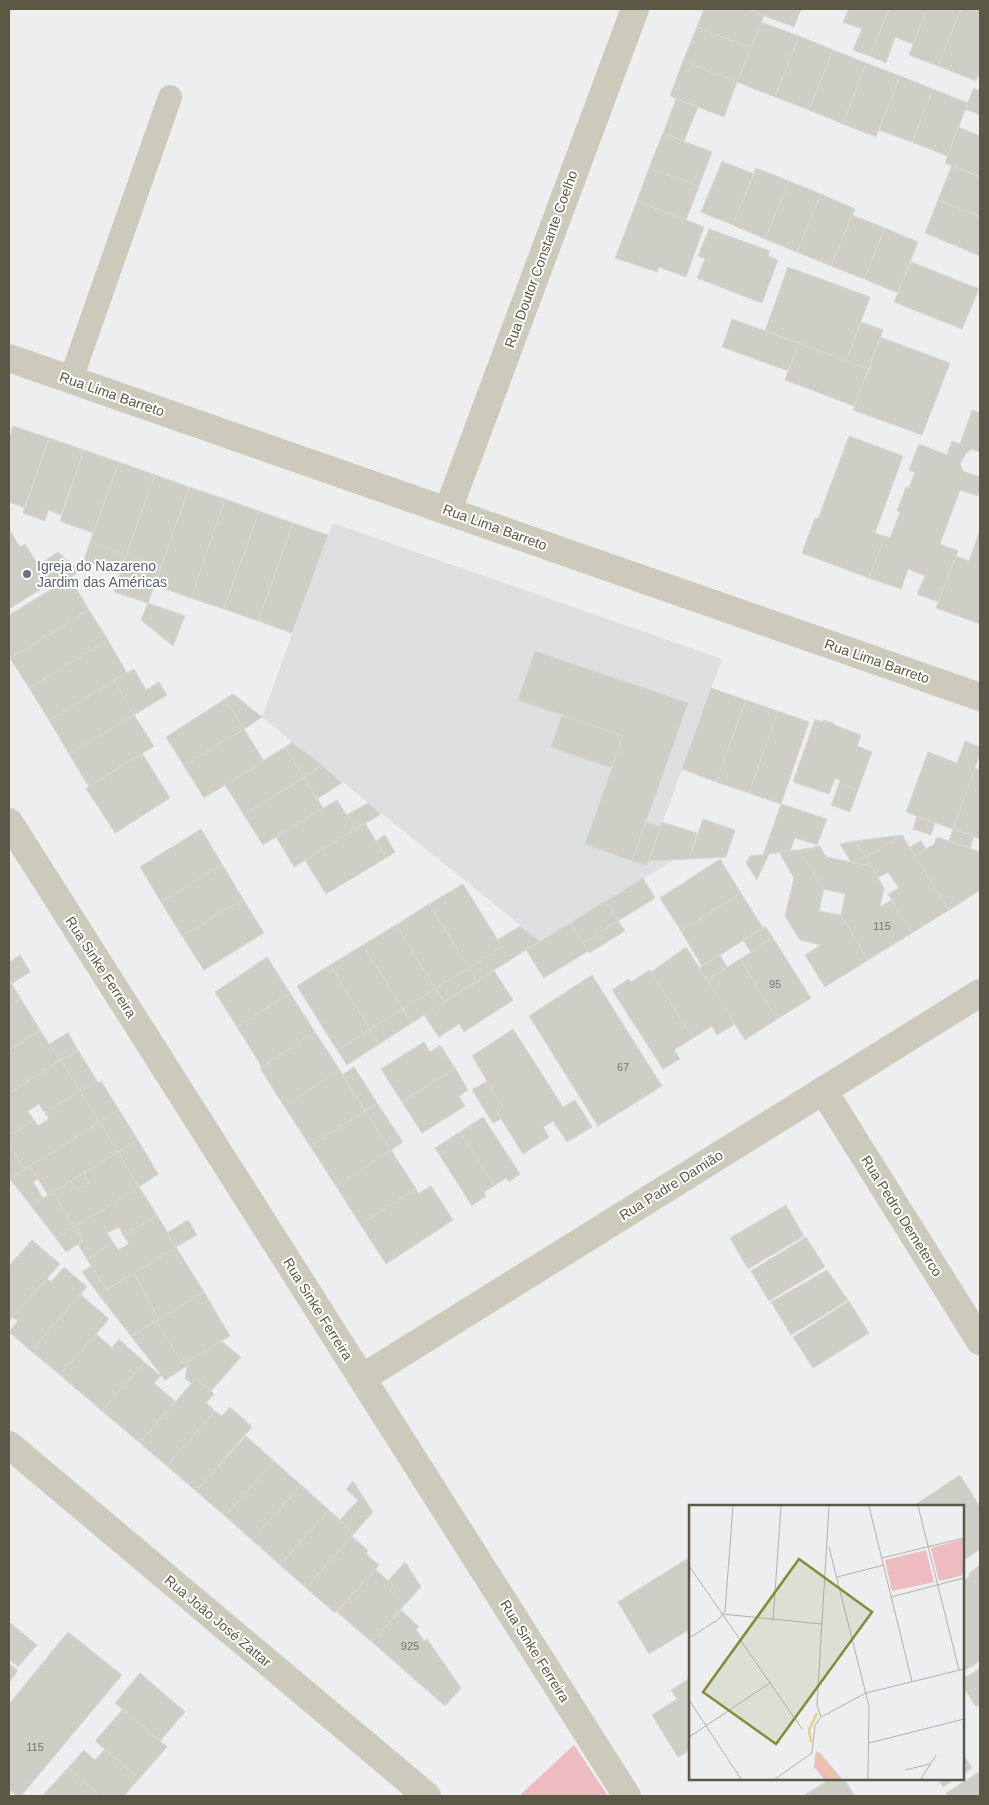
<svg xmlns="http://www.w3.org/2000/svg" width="989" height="1805" viewBox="0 0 989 1805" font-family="Helvetica,sans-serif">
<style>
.education{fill:#dedfe0}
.green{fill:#edbbc0}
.building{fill:#cecec6;stroke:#d6d8d1}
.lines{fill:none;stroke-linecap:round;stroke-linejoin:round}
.service{stroke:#cccbbb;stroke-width:24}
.minor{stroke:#cccbbb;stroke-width:28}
.worship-dot{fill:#6b7280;stroke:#fff;stroke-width:2}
.labels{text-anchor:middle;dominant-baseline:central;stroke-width:4;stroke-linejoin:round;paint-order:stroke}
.number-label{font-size:11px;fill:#767666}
.street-label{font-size:14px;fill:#595946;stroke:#fff}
.worship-label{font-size:14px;fill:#5b616d;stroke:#fff;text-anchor:start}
.inset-river{fill:none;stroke:#e8ce8a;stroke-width:2.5}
.inset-road{fill:none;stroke:#b1b2ab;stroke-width:1}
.view{fill:#858b36;fill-opacity:0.15;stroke:#858b36;stroke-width:2.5}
.inset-edge{fill:none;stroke:#595946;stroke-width:2.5}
</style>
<rect width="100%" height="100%" fill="#eceeef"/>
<path class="education" d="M333,523L722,659L649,860L676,859L540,941L262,717Z"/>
<path class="green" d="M574,1745L608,1796H519Z"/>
<path class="building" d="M704,9H746L764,16L751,48L697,27Z
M746,9H801L794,27Z
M849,9H889L870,56L853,50L862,29L843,22Z
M889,9H927L913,44L895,37L886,63L870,56Z
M927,9H961L938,66L909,55Z
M961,9H980V71L976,81L938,66Z
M761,22L799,36L775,97L737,82Z
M697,27L751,48L737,82L683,61Z
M799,36L833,50L809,110L775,97Z
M833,50L866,63L843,124L809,110Z
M683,61L737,82L724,117L670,96Z
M866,63L900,76L876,137L843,124Z
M900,76L933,89L912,142L879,130Z
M974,88L980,91V115L965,109Z
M933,89L968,103L947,156L912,142Z
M676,99L698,107L684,141L663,133Z
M958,127L980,136V177L945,163Z
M663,133L712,152L699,186L649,168Z
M722,161L754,174L733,225L701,212Z
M952,165L980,177V217L938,200Z
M649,168L699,186L686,220L637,201Z
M756,168L789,181L765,239L733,225Z
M789,181L821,194L797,252L765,239Z
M821,194L855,209L831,266L797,252Z
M938,200L980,217V256L925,233Z
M637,201L704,227L686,277L659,267L657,272L615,258Z
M852,215L885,228L864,279L831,266Z
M885,228L918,242L898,293L864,279Z
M709,229L770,251L768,256L778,260L762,303L697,278L705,259L698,256Z
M911,262L979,289L962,329L894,302Z
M788,267L870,297L846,361L765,331Z
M732,319L799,343L788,371L722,347Z
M861,322L883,330L869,369L846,361Z
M880,337L950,363L922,435L853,410Z
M799,343L869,369L854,406L785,380Z
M972,410L980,413V452L972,449L966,453L960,464L963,471L980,477V490L978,496L960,490L940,544L958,551L938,602L917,594L925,576L908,569L901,589L869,578L885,536L890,538L900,512L897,511L906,487L909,488L915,472L909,470L919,444L947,455L952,441L960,444Z
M13,426L49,438L25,508L9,502V438Z
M849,436L903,456L875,533L885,536L869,578L802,553L815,518L818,519Z
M49,438L84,450L61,515L48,510L45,521L23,513Z
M84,450L119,462L93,533L60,521Z
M119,462L155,475L126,555L90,542Z
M155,475L189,487L161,567L126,555Z
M189,487L225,499L191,598L155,585Z
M225,499L259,511L224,609L191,598Z
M259,511L293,523L258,621L224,609Z
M293,523L328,535L292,633L258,621Z
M9,529L20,547L25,544L50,583L9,609Z
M980,530V624L936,608L956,556L969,561Z
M90,542L126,555L120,573L84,560Z
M58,552L80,571L53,589L39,565Z
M126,555L161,567L148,603L114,592Z
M70,578L89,610L10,658L9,655V615Z
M148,603L185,616L173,646L141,620Z
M89,610L108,640L29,688L10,658Z
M108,640L127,673L49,720L29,688Z
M535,651L688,703L632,861L585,844L623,736L518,700Z
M134,669L146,690L159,682L167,695L134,715L114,681Z
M114,681L134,715L69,754L49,720Z
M711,688L746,700L716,782L682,769Z
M233,694L262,717L244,729L225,699Z
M225,699L244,729L184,766L166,737Z
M746,700L778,711L749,793L716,782Z
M778,711L809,722L781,804L749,793Z
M134,715L154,746L89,787L69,754Z
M562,715L623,736L611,768L551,747Z
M815,719L822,722L823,720L834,723V725L861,735L857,746L872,752L858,790L839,784L840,780L835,778L829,794L793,782Z
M244,729L264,761L204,798L184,766Z
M965,741L980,747V754L953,829L906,812L928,752L957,763Z
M292,742L322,765L304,777L285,747Z
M285,747L304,777L244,815L225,785Z
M142,753L170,798L115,833L86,788Z
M322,765L342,783L317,799L304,777Z
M975,768L980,770V839L953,829Z
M304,777L323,808L263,845L244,815Z
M839,784L858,790L850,812L831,805Z
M337,800L356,829L294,867L276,837Z
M368,803L381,814L356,829L347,815Z
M781,804L827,819L817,845L795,838L790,851L763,855Z
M917,816L935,822L931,835L913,829Z
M703,819L735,830L726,857L689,859Z
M646,822L660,827L647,866L632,861Z
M662,822L697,833L689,859L649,861Z
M365,823L386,858L326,894L305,860Z
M201,829L222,864L161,902L140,867Z
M953,829L974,836L970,848L949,841Z
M385,835L395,852L386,858L376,841Z
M902,835L949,910L912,933L888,894L899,888L888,872L878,878L866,857Z
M902,835L866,857L855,841Z
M937,837L980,852V890L949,910L915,856L934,844Z
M855,841L866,857L871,866L851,862L840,844Z
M921,841L926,849L915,856L910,847Z
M820,846L826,857L871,866L884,888L880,907L892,900L912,933L868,960L841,915L845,894L824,889L799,850Z
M799,850L824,889L819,911L841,915L868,960L825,987L805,955L821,945L800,940L785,916L794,878L779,852Z
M769,854L757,880L746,863L750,856Z
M720,859L741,893L681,931L660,898Z
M222,864L243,899L182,936L161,902Z
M643,878L655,898L618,921L606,901Z
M463,884L502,947L469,968L429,904Z
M741,893L763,928L702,966L681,931Z
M243,899L264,933L204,970L182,936Z
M606,901L618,921L583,943L570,923Z
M429,904L469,968L435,988L396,925Z
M618,921L625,931L589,953L583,943Z
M570,923L588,951L544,978L526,950Z
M396,925L435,988L403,1009L363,945Z
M520,926L540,941L477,981L469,968L502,947L497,940Z
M765,926L773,938L751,952L743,940Z
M773,938L811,998L777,1019L740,959Z
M363,945L403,1009L370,1029L330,965Z
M686,947L735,1024L717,1035L712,1026L693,1038L651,972Z
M20,955L30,972L11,984L9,980V963Z
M720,955L727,967L707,980L699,968Z
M267,957L290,993L237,1027L215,992Z
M740,959L777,1019L745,1040L707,980Z
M330,965L370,1029L337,1050L297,986Z
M469,968L477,981L444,1002L435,988Z
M650,970L693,1038L674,1050L680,1059L663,1069L612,990L629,979L631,982Z
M494,971L513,1000L464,1032L459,1024L439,1037L424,1015Z
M592,975L662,1086L598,1126L529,1016Z
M9,980L21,999L9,1006Z
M435,988L444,1002L412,1023L403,1009Z
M290,993L315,1032L262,1067L237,1027Z
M21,999L40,1030L9,1050V1006Z
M403,1009L412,1023L379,1044L370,1029Z
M370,1029L379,1044L347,1065L337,1050Z
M513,1029L563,1107L575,1100L592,1127L567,1142L553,1121L543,1127L549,1137L523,1154L496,1111L503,1107L472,1056Z
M40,1030L60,1061L9,1093V1050Z
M315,1032L340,1070L284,1106L260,1068Z
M68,1033L78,1050L60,1061L49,1044Z
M424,1042L430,1052L440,1045L455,1068L402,1102L381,1069Z
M78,1050L97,1081L80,1091L61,1060Z
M61,1060L80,1091L45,1113L39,1104L28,1111L34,1120L9,1135V1093Z
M354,1067L377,1103L365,1111L342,1075Z
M455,1068L468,1090L459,1096L465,1106L422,1133L402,1102Z
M340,1070L365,1111L310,1146L284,1106Z
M97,1081L99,1083L101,1081L119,1110L100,1122L80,1091Z
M487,1081L503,1107L496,1111L501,1119L493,1123L472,1090Z
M80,1091L100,1122L25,1169L9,1144V1135L34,1120L38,1126L49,1119L45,1113Z
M377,1103L403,1142L391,1150L365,1111Z
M119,1110L138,1140L118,1152L100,1122Z
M365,1111L391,1150L336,1186L310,1146Z
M483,1117L520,1174L509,1182L506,1178L494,1186L460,1132Z
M100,1122L118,1152L48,1195L30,1166Z
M460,1132L494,1186L484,1192L486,1196L472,1206L435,1148Z
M138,1140L158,1174L139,1187L118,1152Z
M9,1145L25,1169L10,1179L9,1177Z
M391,1150L416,1189L360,1224L336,1186Z
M118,1152L139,1187L74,1227L53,1192L71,1181L77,1190L89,1182L84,1173Z
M30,1166L38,1178L33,1182L43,1198L31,1206L10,1179Z
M84,1173L89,1182L77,1190L71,1181Z
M431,1186L453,1220L386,1264L360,1224L416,1189L418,1194Z
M139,1187L157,1215L124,1236L119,1227L107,1233L113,1242L87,1259L78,1244L83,1241L74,1227Z
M53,1192L74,1227L56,1238L31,1206Z
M786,1205L804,1236L748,1269L730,1238Z
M157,1215L176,1247L106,1290L87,1259L113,1242L118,1250L129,1244L124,1236Z
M188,1220L197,1235L176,1247L167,1233Z
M74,1227L83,1241L66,1252L56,1238Z
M806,1237L825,1267L769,1301L751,1271Z
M32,1240L60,1264L9,1321V1266Z
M176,1247L204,1292L159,1319L134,1273Z
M91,1266L106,1290L99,1295L82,1272Z
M64,1267L87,1287L31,1351L9,1332L18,1321L12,1317L47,1278L51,1282Z
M827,1270L848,1300L791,1335L771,1302Z
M134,1273L159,1319L131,1336L99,1295Z
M204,1292L230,1336L183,1364L156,1321Z
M80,1294L109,1319L60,1375L31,1351Z
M849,1301L869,1333L813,1368L793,1337Z
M156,1321L183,1364L188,1361V1365L165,1380L131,1336Z
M96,1334L112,1348L119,1339L144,1362L102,1411L60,1375Z
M221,1341L241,1357L211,1391L196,1378L191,1383L185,1378L188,1361Z
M144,1362L161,1376L154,1383L175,1401L140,1443L102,1411Z
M196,1378L214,1394L206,1403L215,1411L167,1466L140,1443Z
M230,1407L252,1427L196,1491L167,1466L215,1411L222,1416Z
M246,1436L274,1461L225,1516L196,1491Z
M274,1461L301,1485L252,1540L225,1516Z
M960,1475L980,1507V1549L963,1561V1506H913Z
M353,1481L373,1512L352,1536L348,1533L350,1529L340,1520L358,1500L346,1489Z
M301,1485L329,1510L280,1565L252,1540Z
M329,1510L350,1529L348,1533L352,1536L306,1588L280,1565Z
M352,1536L368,1551L366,1554L379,1565L335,1613L306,1588Z
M690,1557V1629L649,1654L618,1602Z
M405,1562L421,1587L405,1604L389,1590L393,1585L388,1581Z
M980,1565V1661L964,1671L963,1581L970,1576L968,1574Z
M375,1569L393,1585L389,1590L405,1604L372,1642L337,1612Z
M401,1610L419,1627L416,1629L424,1641L427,1639L461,1688L445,1706L372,1642Z
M9,1622L37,1645L18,1667L9,1659Z
M68,1632L122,1675L21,1796H17L9,1790V1704Z
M9,1663L18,1671L9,1682Z
M980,1668V1704L976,1707L963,1686V1679Z
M140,1673L185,1712L160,1741L115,1703Z
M690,1678V1750L678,1757L652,1715L677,1699L671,1690Z
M123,1709L167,1747L139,1779L95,1741Z
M105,1749L139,1779L124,1796H100L68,1768L84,1750L95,1760Z
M963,1754L972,1768L963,1774Z
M68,1768L100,1796H42Z
M979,1772L980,1775V1796H948L946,1793Z
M830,1779H844L855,1796H803Z
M938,1779H955L943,1787Z"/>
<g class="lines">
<path class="service" d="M71,379L170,97"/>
<path class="minor" d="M9,358L980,697
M448,510L635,9
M9,822L627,1796
M823,1090L980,1341
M362,1378L980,993
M9,1445L427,1796"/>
</g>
<circle class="worship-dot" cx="27" cy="574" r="5"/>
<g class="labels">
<g class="number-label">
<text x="882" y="926">115</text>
<text x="775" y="984">95</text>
<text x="623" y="1067">67</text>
<text x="410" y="1646">925</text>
<text x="35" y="1747">115</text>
</g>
<g class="street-label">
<text transform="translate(541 259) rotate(-70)">Rua Doutor Constante Coelho</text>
<text transform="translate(112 394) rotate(19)">Rua Lima Barreto</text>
<text transform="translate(495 527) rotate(20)">Rua Lima Barreto</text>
<text transform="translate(877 661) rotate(19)">Rua Lima Barreto</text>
<text transform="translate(101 967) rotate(57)">Rua Sinke Ferreira</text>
<text transform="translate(671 1185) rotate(-32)">Rua Padre Damião</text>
<text transform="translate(902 1216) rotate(58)">Rua Pedro Demeterco</text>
<text transform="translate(318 1309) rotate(58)">Rua Sinke Ferreira</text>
<text transform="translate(218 1621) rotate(40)">Rua João José Zattar</text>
<text transform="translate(535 1651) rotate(58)">Rua Sinke Ferreira</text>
</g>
<g class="worship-label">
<text x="37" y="566">Igreja do Nazareno<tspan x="37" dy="16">Jardim das Américas</tspan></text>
</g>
</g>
<g transform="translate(689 1505)">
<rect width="275" height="275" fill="#eceeef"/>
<path d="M275,34V70L250,76L242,43ZM237,45L245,77L203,86L196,55ZM127,246L131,248L153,274H135L125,262Z" fill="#edbbc0"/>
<path class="inset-river" d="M122,237L120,225L128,208M127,251L146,274"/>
<path class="inset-road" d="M180,1L223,177M229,1L270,165M140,42L180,201L179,274M193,53L275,33M0,61L113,224M148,72L195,60M202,92L275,73M33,109L133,119M84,116L92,1M0,133L30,114L36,106L44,1M0,195L52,274M132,212L177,188L275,164M0,232L81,178M180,238L275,214M216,265L241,259M86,274L123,248L126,220L132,212L128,200L140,1M232,274L247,250"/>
<path class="view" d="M110,54L183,107L87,239L14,187Z"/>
<rect width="275" height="275" class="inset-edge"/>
</g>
<rect width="989" height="1805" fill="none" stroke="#595946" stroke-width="20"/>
</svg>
